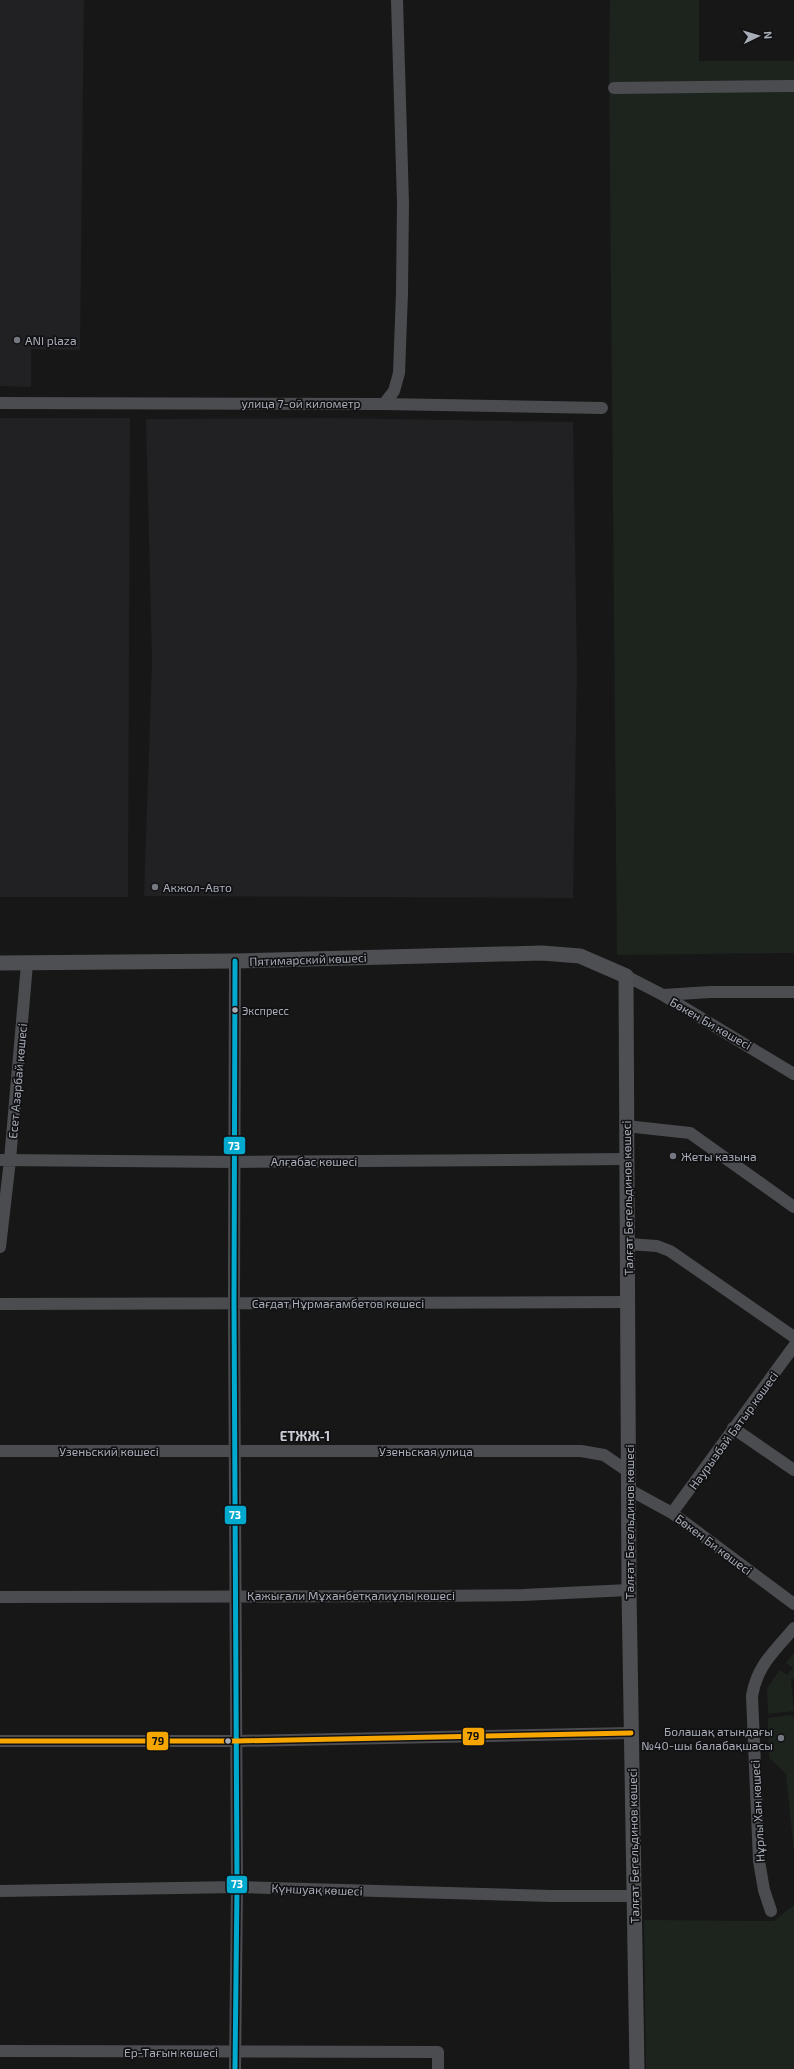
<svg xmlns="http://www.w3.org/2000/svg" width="794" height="2069" viewBox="0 0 794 2069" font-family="'Exo 2',sans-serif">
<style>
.built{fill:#212123}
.green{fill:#1d241e}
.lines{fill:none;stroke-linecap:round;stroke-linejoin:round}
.minor{stroke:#4b4c50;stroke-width:12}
.major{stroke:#4d4f52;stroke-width:15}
.bus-1-casing{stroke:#111113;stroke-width:8}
.bus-2-casing{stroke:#111113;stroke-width:8}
.bus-1{stroke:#00a9ce;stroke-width:5}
.bus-2{stroke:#f7a600;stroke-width:5}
.poi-dot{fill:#757880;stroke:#111113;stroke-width:1.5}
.bus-dot{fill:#a8adb8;stroke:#111113;stroke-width:1.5}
.labels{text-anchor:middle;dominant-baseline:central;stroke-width:3.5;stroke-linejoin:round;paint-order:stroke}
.bus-label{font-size:11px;fill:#a8adb8;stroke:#111113;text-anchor:start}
.poi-label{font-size:12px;fill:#a8adb8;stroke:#111113;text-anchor:start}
.street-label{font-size:12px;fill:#a8adb8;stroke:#111113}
.neighbourhood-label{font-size:13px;font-weight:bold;fill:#c9ccd4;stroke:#111113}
.line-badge{stroke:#111113;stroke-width:1.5}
.badge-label{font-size:11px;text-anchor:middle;font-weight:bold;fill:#fff}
.pale-badge-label{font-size:11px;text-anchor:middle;font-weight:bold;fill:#111}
</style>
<rect width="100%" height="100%" fill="#171717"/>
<path class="built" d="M0,0H84L80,350L31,349V387L0,386Z
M0,418H130L128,897H0Z
M332,418L573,422L577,670L573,898L144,896L152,662L146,419Z"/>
<path class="green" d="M610,0H699V61H794V953L617,955L609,62Z
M794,1653V1679H791L794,1711L768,1714L767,1688L780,1670L787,1675L793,1668L786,1663Z
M791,1715L794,1717V1853L786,1774L769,1758L768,1718Z
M794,1905V2069H646L644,1920L774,1921Z"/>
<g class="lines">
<path class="minor" d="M614,88L794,86
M0,403L384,404L602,408
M384,404L394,391L399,373L402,293L403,203L397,0
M626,976L663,995L794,1074
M663,995L710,992H794
M626,1126L690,1133L794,1207
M0,1160L234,1162L627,1159
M628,1244L657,1246L670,1251L794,1337
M0,1247L10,1160L27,964
M0,1304L629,1302
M733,1428L794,1470
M0,1451H581L604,1455L629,1472
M630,1490L672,1513L794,1604
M672,1513L794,1346
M0,1597L431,1596L523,1595L629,1590
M0,1741H237L631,1733
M0,1891L237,1887L551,1896H635
M771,1911L764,1890L759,1861L752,1696C757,1665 775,1651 794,1628
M0,2051L438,2052V2069
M235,2069L237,1887L234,1303L235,961"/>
<path class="major" d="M0,963L235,961L542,953L580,956L626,976L629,1590L637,2069"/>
<g class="bus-1-casing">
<path id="bus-1" d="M235,2069L237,1887L234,1303L235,961"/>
</g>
<g class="bus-2-casing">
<path id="bus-2" d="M0,1741H237L631,1733"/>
</g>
<use href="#bus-1" class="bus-1"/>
<use href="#bus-2" class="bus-2"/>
</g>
<g class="poi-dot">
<circle cx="17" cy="340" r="4"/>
<circle cx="155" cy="887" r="4"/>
<circle cx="673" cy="1156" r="4"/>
<circle cx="781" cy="1738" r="4"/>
</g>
<g class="bus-dot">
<circle cx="235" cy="1010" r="3.5"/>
<circle cx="228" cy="1741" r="3.5"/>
</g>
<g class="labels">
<g class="bus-label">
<text x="242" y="1010">Экспресс</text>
</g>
<g class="poi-label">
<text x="25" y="340">ANI plaza</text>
<text x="163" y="887">Акжол-Авто</text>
<text x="681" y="1156">Жеты казына</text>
<text x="773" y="1731" text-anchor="end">Болашақ атындағы<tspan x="773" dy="14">№40-шы балабақшасы</tspan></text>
</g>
<g class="street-label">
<text x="301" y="403">улица 7-ой километр</text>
<text transform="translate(308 959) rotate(-2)">Пятимарский көшесі</text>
<text transform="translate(711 1023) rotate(30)">Бөкен Би көшесі</text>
<text transform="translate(17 1081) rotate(-85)">Есет Азарбай көшесі</text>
<text x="314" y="1161">Алғабас көшесі</text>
<text transform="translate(627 1198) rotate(-91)">Талғат Бегельдинов көшесі</text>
<text x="338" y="1303">Сағдат Нұрмағамбетов көшесі</text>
<text transform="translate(733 1430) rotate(-54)">Наурызбай Батыр көшесі</text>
<text x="109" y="1451">Узеньский көшесі</text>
<text x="426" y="1451">Узеньская улица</text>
<text transform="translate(629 1522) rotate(-90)">Талғат Бегельдинов көшесі</text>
<text transform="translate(714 1544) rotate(37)">Бөкен Би көшесі</text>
<text x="351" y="1595">Қажығали Мұханбетқалиұлы көшесі</text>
<text transform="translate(757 1811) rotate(-93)">Нұрлы Хан көшесі</text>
<text transform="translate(633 1846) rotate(-91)">Талғат Бегельдинов көшесі</text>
<text transform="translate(317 1889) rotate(2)">Күншуақ көшесі</text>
<text x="171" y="2052">Ер-Тағын көшесі</text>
</g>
<g class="neighbourhood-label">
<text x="305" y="1436">ЕТЖЖ-1</text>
</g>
</g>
<g class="line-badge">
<rect x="223" y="1136" width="23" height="19" rx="4" fill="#00a9ce"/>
<rect x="224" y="1505" width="23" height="20" rx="4" fill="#00a9ce"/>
<rect x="462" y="1727" width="23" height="19" rx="4" fill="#f7a600"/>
<rect x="146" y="1731" width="23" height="20" rx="4" fill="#f7a600"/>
<rect x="226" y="1875" width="22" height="19" rx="4" fill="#00a9ce"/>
</g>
<g class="badge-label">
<text x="234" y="1150">73</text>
<text x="235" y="1519">73</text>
<text x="237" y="1888">73</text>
</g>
<g class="pale-badge-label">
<text x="473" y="1740">79</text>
<text x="158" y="1745">79</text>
</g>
<g transform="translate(758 36) rotate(85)" stroke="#111113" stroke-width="3" paint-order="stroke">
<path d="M0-3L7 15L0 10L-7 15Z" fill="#a8adb8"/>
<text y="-6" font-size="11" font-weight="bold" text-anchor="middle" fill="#a8adb8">N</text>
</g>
</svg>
